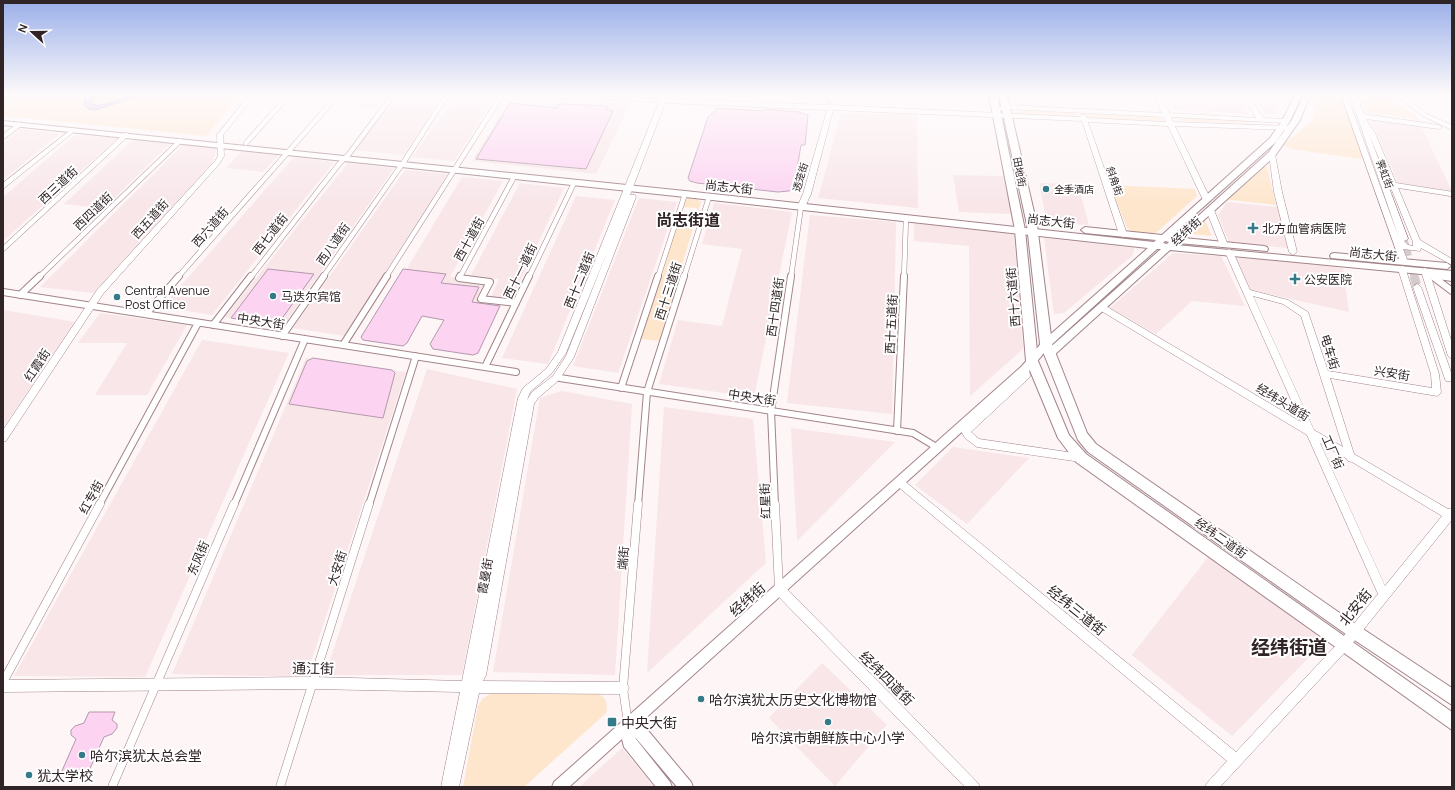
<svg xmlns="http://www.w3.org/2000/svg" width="1455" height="790" viewBox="0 0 1455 790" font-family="Manrope,'Noto Sans SC',sans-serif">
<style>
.built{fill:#f8e6e9}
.green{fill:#fee6cd}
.water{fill:#c6a7ea;stroke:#9980af}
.building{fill:#fcd3f1;stroke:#b299ab}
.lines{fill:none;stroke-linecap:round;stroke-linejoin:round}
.secondary-tunnel-far1{stroke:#d4cbcc;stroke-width:7;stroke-dasharray:7 3.5;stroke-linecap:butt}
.secondary-tunnel{stroke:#d4cbcc;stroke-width:9;stroke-dasharray:9 4.5;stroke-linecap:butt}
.street-far2-casing{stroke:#a38489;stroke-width:5.5}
.street-far1-casing{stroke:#a38489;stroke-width:8}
.street-casing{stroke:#a38489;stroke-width:9}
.secondary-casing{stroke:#a38489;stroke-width:1}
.primary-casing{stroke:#a38489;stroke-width:2}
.highway-casing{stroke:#a38489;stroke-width:2}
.street-far2{stroke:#fff;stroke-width:4.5}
.street-far1{stroke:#fff;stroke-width:6}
.street{stroke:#fff;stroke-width:8}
.secondary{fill:#fff;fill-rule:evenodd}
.primary{fill:#fff;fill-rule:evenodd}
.highway{fill:#fff;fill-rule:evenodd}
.poi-dot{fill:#357a88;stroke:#fff;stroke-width:1.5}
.labels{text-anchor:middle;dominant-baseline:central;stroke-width:4;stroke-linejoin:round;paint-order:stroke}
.far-street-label{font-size:10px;fill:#302426;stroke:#fff}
.far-poi-label{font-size:10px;fill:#302426;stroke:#fff;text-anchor:start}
.street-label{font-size:12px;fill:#302426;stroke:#fff}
.poi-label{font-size:12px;fill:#302426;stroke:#fff;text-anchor:start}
.near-street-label{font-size:14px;fill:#302426;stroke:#fff}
.near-poi-label{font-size:14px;fill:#302426;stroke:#fff;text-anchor:start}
.district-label{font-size:16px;font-weight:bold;fill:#302426;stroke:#fff}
.near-district-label{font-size:19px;font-weight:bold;fill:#302426;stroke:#fff}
</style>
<rect width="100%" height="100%" fill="#fdf5f6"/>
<path class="built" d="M346,95H388L377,109L338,105Z
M396,95H443L404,155L354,150Z
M456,95L496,96L454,161L412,157Z
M1167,95H1201L1204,101L1223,102L1220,95H1239L1249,114L1174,110Z
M1254,95H1284L1275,115H1266Z
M511,98L631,102L596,174L472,161Z
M841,114H917L918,208L818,198Z
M1371,120L1421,126L1452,191L1398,183Z
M21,129L59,134L3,180V144Z
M75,135L118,138L3,241V197Z
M135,138L172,142L104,208L64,204Z
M184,144L217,148L212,164L94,293L40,287Z
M243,150L280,154L263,172L226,168Z
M294,157L334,162L212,315L162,307Z
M348,163L394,168L284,325L225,317Z
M405,170L448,174L345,336L293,328Z
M953,175L1003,176L1012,214L959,212Z
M462,177L503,181L450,277L489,282L463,332L450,318L422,314L366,337Z
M520,183L564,188L511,300L491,297L499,279L471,275Z
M1039,183L1078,184L1089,225L1047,222Z
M576,196L615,200L548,364L502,358Z
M639,198L677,202L618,373L573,366Z
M1227,202L1278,207L1288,248L1229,242L1218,215Z
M714,203L792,212L754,397L659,384L678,320L722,326L742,249L702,244Z
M810,215L896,222L892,414L787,403Z
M914,223L1014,234L1023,349L970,396L969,246L914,241Z
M1044,238L1134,248L1133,255L1064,313L1054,314Z
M1173,253L1221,256L1245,306L1192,301L1156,334L1110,308Z
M1235,258L1284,260L1343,268L1349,312L1251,290Z
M3,310L75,322L3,428Z
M100,313L187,325L147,395H95L127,343H78Z
M202,340L289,353L145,677L14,676Z
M306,358L406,372L306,677L172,674Z
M427,369L517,389L462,675H325Z
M562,391L632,404L615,675L493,672L540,398Z
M664,407L753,419L766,563L647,673Z
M791,428L895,442L797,541V540Z
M953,447L1029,458L967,524L915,485Z
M1209,556L1325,641L1232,736L1132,655Z
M822,663L887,725L835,786L769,718Z
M622,748L654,787H579Z"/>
<path class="green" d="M3,95H240L206,136L3,116Z
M1319,95H1341C1350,116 1356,137 1364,158L1361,159L1291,149L1283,145L1312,121Z
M1367,95L1388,96L1421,120L1366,112L1363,104L1368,98Z
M1021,110L1072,112L1079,117L1018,115L1016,113Z
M1089,113L1157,116L1164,120L1160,122L1089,118L1086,116Z
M1178,117L1250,121L1251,123L1180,121L1175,118Z
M1262,166L1267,167L1276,205L1232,200L1221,201Z
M1110,185L1195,189L1197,196L1157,232C1147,235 1136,235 1127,228Z
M688,198L697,199L701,202L659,341L640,339L682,208H683L680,225L686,228L692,225L697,208L682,207L685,199Z
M1205,220L1212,236L1190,234Z
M597,693C607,698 608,703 606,713L524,787H463L478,706L482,699L490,694Z"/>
<path class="water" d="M85,95H94L92,104C103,109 122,96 135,95C142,94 150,95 157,95L148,98H134L95,110L89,109L84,105Z"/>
<path class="building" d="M510,103L557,108L559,104L608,106L606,110L613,111L586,169L476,159Z
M718,108L763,111L764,109L799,112L808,115L805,145H801L794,187L789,191L778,192L697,183L690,181L688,178L708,117Z
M268,269L314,274L278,324L274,326L231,318Z
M403,269L446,274L441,283L479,287L472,302L500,306L478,353L473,355L433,349L430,344L444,320L422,316L407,343L403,346L363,340L361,337Z
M313,358L392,370L395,373L383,418L289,404L307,361Z
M89,712H115L112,720L117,724V728L112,734L104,737L88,773H61L76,739L71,735V730L75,726L84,723Z"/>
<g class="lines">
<path class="secondary-tunnel-far1" d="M1404,239L1414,277"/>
<path class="secondary-tunnel" d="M1414,276L1417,287"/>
<g class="street-far2-casing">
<path id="street-far2" d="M3,137L19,125
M246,143L289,95
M1394,185L1452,194
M3,249L126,135
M1425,271L1433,277
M1433,275L1445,277
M39,277L180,141
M178,277L338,95
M251,277L339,164L349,154L393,95
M323,277L405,160L447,95
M386,277L502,95
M460,277L514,177
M529,277L574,183
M658,277L685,194
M684,277L709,197
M791,277L801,207
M904,277L906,218"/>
</g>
<g class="street-far1-casing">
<path id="street-far1" d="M460,276L459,278L490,282L481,299L516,303
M1432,276L1452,291
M1439,276L1452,278
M3,292L516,372
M20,295L40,276
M146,314L179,276
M213,325L251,276
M282,336L324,276
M343,345L387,276
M485,367L529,276
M560,378L913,433L938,448
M621,388L658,276
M897,431L904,276
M99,505L198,323
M234,505L305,339
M369,505L416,356
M638,505L647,392L684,276
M775,505L771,411L791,276"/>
</g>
<g class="street-casing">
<path id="street" d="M775,504L779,589
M3,682L100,504
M628,724L623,688L638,504
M112,787L234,504
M280,787L369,504"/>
</g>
<g class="secondary-casing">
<path id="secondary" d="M249,95H255L223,135L224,156L220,163L103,294L6,441L3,442V430L97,290L215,161L218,156L217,135Z
M528,95H571L661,99L662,95H668L667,99L831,105L1080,117L1081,115H1085L1087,118L1166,122L1164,117L1007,109L998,111L995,109L1007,105L1162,113L1154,95H1160L1169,113L1256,118L1242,95H1248L1263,118L1286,119L1289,121L1286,123L1171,117L1173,122L1289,126L1292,128L1289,130L1175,126L1211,200L1207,202L1203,200L1168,126L1088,122L1127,234L1123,237L1119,234L1082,121L833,110L811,194L805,207L801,209L797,207L803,194L827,110L665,103L630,195H635L636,197L574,357L559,380L538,398L534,404L486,675L483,681L623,682L627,684L629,688L627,692L623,694L479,693L459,787H441L460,692L313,689L3,692V680L313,677L462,681L518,398L523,388L546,369L558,352L659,102L531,97ZM608,250L566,356L553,376L532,392L527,400L530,392L552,373L566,353Z
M828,95H834V104L829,103Z
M1341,95H1347L1399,238L1350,95H1356L1358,99L1363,95H1369L1360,105L1364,114L1439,125L1442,127L1439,129L1366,119L1375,133L1420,240L1452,259V265L1421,248L1420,251L1403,249L1408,262L1407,264H1401ZM1369,134L1413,242V246L1408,245L1404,241L1408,239Z
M1395,95H1402L1427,114L1452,125V130L1423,116Z
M73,128L75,129V131L3,189V183Z
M1272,152L1275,154L1282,192L1297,252L1293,255L1289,252L1274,192L1269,154Z
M1207,208H1210L1214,210L1228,245L1227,247H1221L1220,245L1206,210Z
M1229,249L1233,252L1250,290L1288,300L1308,312L1328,371L1432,388L1431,374L1398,269L1402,266L1405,267L1439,374L1441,392L1440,394L1437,396L1330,378L1354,454L1448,509L1452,508V521H1451L1347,650L1220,787H1205L1207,783L1227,761L896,485L894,482L896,479L899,478L902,479L1236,752L1339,642L1378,594L1307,435L1098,309L1097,307L1098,305H1104L1301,422L1225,252ZM1253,296L1283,304L1301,316L1343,447L1314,430ZM1320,443L1347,459L1348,461L1352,462L1442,516L1385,586Z
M1425,268L1429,271L1452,343V359L1448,356L1421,271Z
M1417,284L1421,287L1452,375V381H1446L1445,379L1413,287Z
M1025,366L1029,369L1030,376L1029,378L971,432L979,439L1081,454L1084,455L1086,458L1084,461L1081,462L977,447L965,438L961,431L963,428L1021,375V369Z
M779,584L783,585L978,783L980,787H965L775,593L774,589L775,585Z"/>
</g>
<g class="primary-casing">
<path id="primary" d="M1295,95H1302L1290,121L1276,142L1171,236L1175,237L1269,152L1292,120L1304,95H1310L1300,120L1275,156L1184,238L1264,246L1267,247L1268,249L1267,251L1178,243L1176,245L1452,271V277L1170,250L1052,357H1046L1044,354L1046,351L1161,249H1157L1049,347L1028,372L639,724L645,727L691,782L693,787H677L635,737L636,739L670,782L672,787H656L624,747L622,739L569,787H552L554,782L1022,366L1043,341L1148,248L685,197L3,125V121L685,191L1154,242L1156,240L1085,233L1081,230L1085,227L1162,235L1270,138L1282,121ZM1165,241L1169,242L1167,244L1163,243Z
M1334,253L1447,263L1451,266L1447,269L1331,258L1330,256L1331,254Z"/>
</g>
<g class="highway-casing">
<path id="highway" d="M989,95H997L1025,230L1038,361L1069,435L1086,454L1452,712V730L1076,462L1058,438L1026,361L1015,230Z
M999,95H1007L1037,225L1052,344L1087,433L1096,444L1360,627L1452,688V705L1350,637L1088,452L1078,440L1040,344L1027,225Z"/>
</g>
<use href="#street-far2" class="street-far2"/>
<use href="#street-far1" class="street-far1"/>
<use href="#street" class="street"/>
<use href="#secondary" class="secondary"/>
<use href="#primary" class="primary"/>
<use href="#highway" class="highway"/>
</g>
<linearGradient id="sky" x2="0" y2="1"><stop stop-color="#9aafe9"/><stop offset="0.46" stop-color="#fefafb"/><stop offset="1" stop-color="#fefafb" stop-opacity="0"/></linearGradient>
<rect width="1455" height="205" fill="url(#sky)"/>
<g class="poi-dot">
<circle cx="1046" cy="189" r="4"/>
<path d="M1251 222h4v4h4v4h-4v4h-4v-4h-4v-4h4z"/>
<path d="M1293 273h4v4h4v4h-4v4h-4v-4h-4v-4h4z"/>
<circle cx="273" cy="296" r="4"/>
<circle cx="117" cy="297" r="4"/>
<circle cx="701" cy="699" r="4"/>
<rect x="607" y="717" width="10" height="10" rx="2"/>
<circle cx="828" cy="722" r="4"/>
<circle cx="82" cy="755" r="4"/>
<circle cx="29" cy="775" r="4"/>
</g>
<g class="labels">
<g class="far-street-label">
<text transform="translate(1020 172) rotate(79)">田地街</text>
<text transform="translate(1385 174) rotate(70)">霁虹街</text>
<text transform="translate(800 177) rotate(-73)">透笼街</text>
<text transform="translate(1115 181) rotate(71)">斜角街</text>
</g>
<g class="far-poi-label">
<text x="1054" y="189">全季酒店</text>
</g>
<g class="street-label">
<text transform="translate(58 185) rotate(-43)">西三道街</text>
<text transform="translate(729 187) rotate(6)">尚志大街</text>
<text transform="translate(93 211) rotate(-44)">西四道街</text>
<text transform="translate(150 219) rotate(-48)">西五道街</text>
<text transform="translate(1051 221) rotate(6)">尚志大街</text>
<text transform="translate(210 227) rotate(-49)">西六道街</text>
<text transform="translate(1186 231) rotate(-42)">经纬街</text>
<text transform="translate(270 234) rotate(-52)">西七道街</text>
<text transform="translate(469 239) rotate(-61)">西十道街</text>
<text transform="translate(333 244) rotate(-55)">西八道街</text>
<text transform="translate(1373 254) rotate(6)">尚志大街</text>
<text transform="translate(520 271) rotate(-64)">西十一道街</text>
<text transform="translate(579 280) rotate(-68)">西十二道街</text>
<text transform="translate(668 291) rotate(-72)">西十三道街</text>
<text transform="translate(1013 297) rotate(-95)">西十六道街</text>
<text transform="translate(775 307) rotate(-82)">西十四道街</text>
<text transform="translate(261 321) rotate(9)">中央大街</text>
<text transform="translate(891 324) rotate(-87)">西十五道街</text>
<text transform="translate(1330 352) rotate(73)">电车街</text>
<text transform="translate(37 365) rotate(-56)">红霞街</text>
<text transform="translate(1392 373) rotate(9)">兴安街</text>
<text transform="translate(752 397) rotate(9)">中央大街</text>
<text transform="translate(1283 402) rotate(31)">经纬头道街</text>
<text transform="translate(1333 452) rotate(66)">工厂街</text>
<text transform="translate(91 497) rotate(-61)">红专街</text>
<text transform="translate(765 501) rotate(-92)">红星街</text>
<text transform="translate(1221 538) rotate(35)">经纬二道街</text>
<text transform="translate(198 558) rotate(-67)">东风街</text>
<text transform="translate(623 558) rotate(-85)">端街</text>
<text transform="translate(337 568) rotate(-73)">大安街</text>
<text transform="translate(485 576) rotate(-80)">霞曼街</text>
</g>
<g class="poi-label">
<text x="1262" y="228">北方血管病医院</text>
<text x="1304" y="279">公安医院</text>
<text x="125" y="290">Central Avenue<tspan x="125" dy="14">Post Office</tspan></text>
<text x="281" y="296">马迭尔宾馆</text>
</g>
<g class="near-street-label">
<text transform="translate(747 599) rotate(-42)">经纬街</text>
<text transform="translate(1355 607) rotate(-51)">北安街</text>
<text transform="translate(1077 610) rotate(39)">经纬三道街</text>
<text transform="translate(313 668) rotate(1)">通江街</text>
<text transform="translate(887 678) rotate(45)">经纬四道街</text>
</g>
<g class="near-poi-label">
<text x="709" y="699">哈尔滨犹太历史文化博物馆</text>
<text x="621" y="722">中央大街</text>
<text x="828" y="737" text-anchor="middle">哈尔滨市朝鲜族中心小学</text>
<text x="90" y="755">哈尔滨犹太总会堂</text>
<text x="37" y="775">犹太学校</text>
</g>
<g class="district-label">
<text x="688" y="220">尚志街道</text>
</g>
<g class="near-district-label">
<text x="1289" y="647">经纬街道</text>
</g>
</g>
<rect width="1455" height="790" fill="none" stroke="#302426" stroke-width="8"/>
<g transform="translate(32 32) rotate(291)" stroke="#ffffff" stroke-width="3" paint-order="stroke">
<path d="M0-3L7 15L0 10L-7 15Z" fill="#302426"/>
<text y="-6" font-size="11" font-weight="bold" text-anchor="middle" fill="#302426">N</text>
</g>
</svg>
